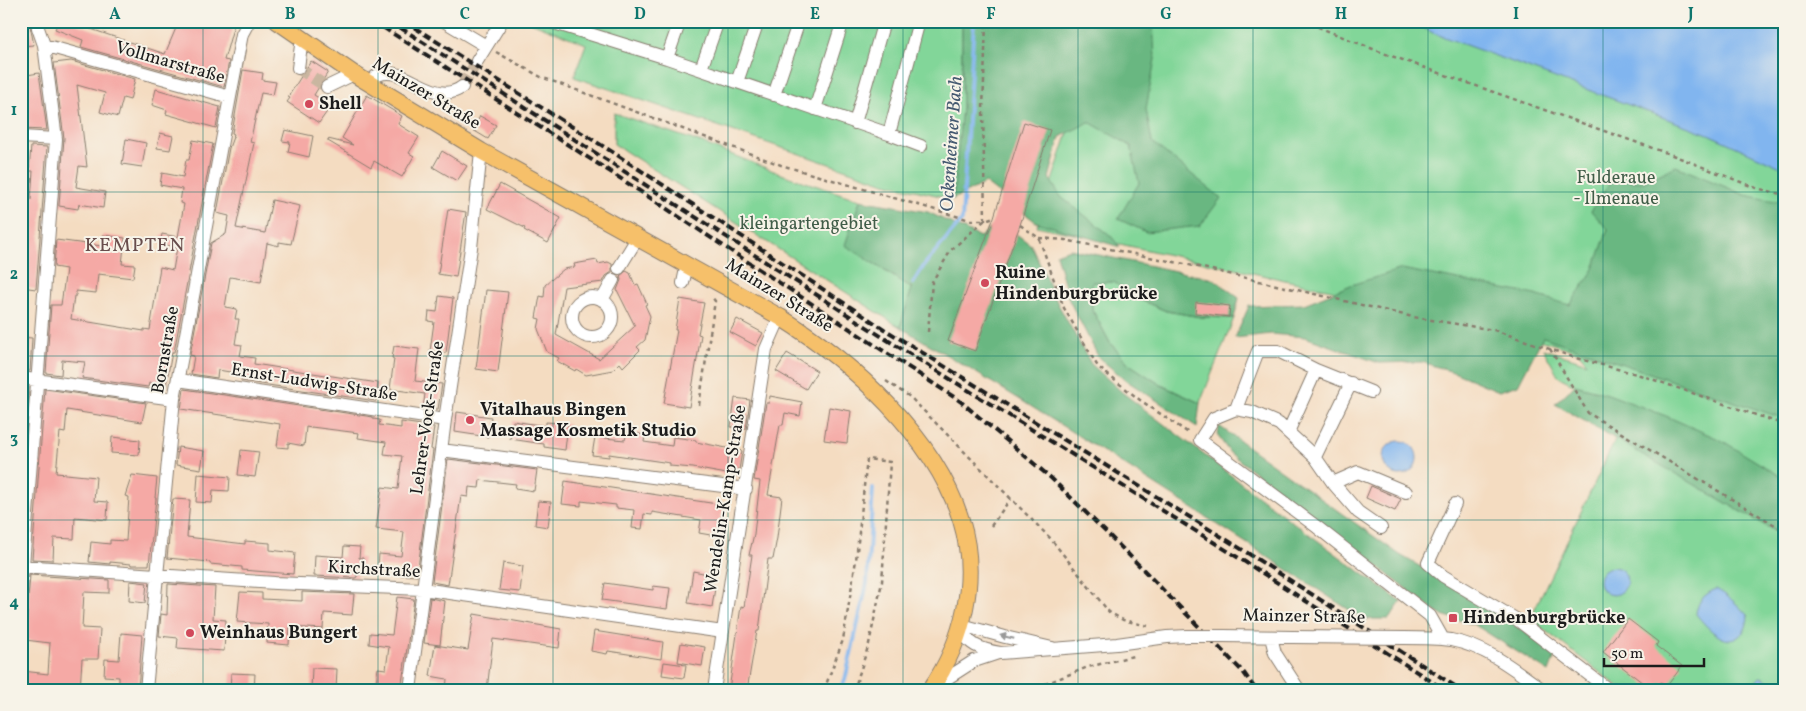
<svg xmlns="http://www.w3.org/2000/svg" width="1806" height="711" viewBox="0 0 1806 711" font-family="Vollkorn,serif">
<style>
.green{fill:#82d699;stroke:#4f795a}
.forest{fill:#69b781;stroke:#426a4e}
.water{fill:#81b5ef;stroke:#4e6886}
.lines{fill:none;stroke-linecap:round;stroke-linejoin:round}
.stream{stroke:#81b5ef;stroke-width:4}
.building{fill:#f5a9a5}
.minor-tunnel{stroke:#c9b6a0;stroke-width:12;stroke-dasharray:12 6;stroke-linecap:butt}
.minor-casing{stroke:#887c6e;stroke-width:14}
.major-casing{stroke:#887c6e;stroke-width:18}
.path{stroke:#887c6e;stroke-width:2.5;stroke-dasharray:4 4;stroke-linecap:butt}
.minor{stroke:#fff;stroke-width:12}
.major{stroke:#f6c06b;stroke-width:16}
.rail{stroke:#1c1c1c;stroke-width:4;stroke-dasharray:8 4;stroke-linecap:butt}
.minor-bridge-casing{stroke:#887c6e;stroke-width:14;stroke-linecap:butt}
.minor-bridge{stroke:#fff;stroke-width:12}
.oneway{fill:#999}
.grid{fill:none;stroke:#0f766e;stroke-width:1;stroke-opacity:0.55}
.poi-dot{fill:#d1495b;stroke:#f7f3e8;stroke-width:2}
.labels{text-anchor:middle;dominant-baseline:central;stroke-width:4;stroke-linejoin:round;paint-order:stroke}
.street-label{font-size:18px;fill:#1c1c1c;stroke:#f7f3e8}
.poi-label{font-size:18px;font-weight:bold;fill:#1c1c1c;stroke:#f7f3e8;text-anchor:start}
.park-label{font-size:18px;fill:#405d48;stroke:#f7f3e8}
.water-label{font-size:19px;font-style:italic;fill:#445970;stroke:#f7f3e8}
.quarter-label{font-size:20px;letter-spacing:1px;fill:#684d4c;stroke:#f7f3e8}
.neatline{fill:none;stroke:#0f766e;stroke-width:2}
.grid-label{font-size:16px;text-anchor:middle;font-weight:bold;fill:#0f766e}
</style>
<rect width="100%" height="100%" fill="#f7f3e8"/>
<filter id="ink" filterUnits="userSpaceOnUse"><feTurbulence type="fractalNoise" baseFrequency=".02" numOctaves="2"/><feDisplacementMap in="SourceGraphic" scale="10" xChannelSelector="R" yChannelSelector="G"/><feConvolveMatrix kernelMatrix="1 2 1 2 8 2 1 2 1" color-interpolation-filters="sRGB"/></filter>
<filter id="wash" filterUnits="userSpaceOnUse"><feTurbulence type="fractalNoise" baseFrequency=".0096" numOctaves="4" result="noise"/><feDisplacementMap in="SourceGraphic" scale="20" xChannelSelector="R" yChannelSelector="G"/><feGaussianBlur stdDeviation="1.12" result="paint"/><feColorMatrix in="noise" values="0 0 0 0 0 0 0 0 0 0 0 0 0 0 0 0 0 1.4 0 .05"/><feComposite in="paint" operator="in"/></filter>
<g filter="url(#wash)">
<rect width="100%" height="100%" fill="#f4dcc1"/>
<path class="green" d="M528,21H962V108L953,199L885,183L574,77L586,44Z
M1105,21H1785V526L1598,391L1575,385L1559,377L1543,349L1587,363L1578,352L1496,326L1037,226Z
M614,113L702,143L784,175L860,200L846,245L912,289L900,327L614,144Z
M1092,282H1114L1136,298L1166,311L1201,317L1234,318L1200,403L1161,385L1129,364L1110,343L1092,309Z
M1616,438L1785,537V690H1623L1530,619Z"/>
<path class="forest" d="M962,21H1153L1155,59L1146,109L1152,142L1221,198L1200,226L1146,232L1118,219L1139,183L1131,146L1089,122L1060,137L1049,178L1061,197L1110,235L1120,247L1036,222L985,183L953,199L962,108Z
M1676,166L1745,195L1785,203V419L1543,337L1518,385L1499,391L1456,373L1422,362L1379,363L1305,337L1271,334L1235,338L1249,306L1304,304L1351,285L1402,269L1535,295L1570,305L1594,269L1608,229L1591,211L1612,179L1644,182Z
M860,200L928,212L980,237L999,221L1031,245L1058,304L1091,364L1123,393L1271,506L1401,602L1389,619H1363C1210,519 1057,420 900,327L912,288L845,245Z
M1070,249L1214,279L1239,298L1234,318L1201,317L1166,311L1136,298L1114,282H1092V309L1110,343L1129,364L1161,385L1200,403L1197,427L1127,381L1099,358L1069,300L1056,254Z
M1575,385L1608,394L1666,416L1721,440L1785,479V537L1555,404Z
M1219,426L1400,555L1475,598L1556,653L1549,672L1475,625L1439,614L1230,453L1218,436Z"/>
<path class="water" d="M1411,21H1785V169L1708,134L1433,33Z
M1383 458a17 17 0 1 1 34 0a17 17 0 1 1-34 0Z
M1599 581a14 14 0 1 1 28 0a14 14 0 1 1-28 0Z
M1716,589C1729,596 1738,605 1748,616C1747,625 1746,631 1738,637C1724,648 1704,624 1696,614C1697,601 1705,594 1716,589Z
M1760,677C1765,677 1771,683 1774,687L1773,690H1749Z"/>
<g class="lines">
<path class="stream" d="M913,283L925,264L962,220L974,21
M840,690L845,680L867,583L873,488"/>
</g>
<g id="blocks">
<path class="building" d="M21,21H29L34,45L21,46Z
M59,21H77L76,24L165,54L179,21H235L224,60L229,61L224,87L81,47L83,40L55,29Z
M71,61L135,79L130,100L123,98L118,117L100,112L105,93L77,85L87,167L79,166L76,187L105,192L103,208L79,204L78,209L59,206L64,138L54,63Z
M311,61L328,72L314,95L331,106L319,123L287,102L290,98L288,97Z
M243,70L263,73L262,80L276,82L273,95L261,93L250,142L254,143L236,228L265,233L272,200L300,206L291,244L279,242V246L267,243L261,282L230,277L225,307L237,309L235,319H239L235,344L242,345L240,356L255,358L254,364L378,383L376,401L241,381L242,374L218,370L217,378L191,374L194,356L190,355L211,243L226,234L229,216L217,213L229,148L234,134L232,133Z
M39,73L47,130L21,129V117L27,118L21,76Z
M156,89L220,107L216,128L166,114L167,110L152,105Z
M367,95L402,116L398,124L419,137L409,153L414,156L402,177L374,161L371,167L328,141V139L353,145L342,138Z
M480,116L496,125L488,139L473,130Z
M1024,122L1050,130L1020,225L975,351L948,341L994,217Z
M285,130L313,136L309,157L288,152L290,142L282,141Z
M160,133L173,136L170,150L157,148Z
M126,139L146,143L142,167L122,164Z
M193,140L213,144L174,352H172L166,386L149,383L148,387L82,378L85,362L62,360L61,375L46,373L51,305H61L66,269L54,267L56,240L102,246L103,235L125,238L122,264L135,265L133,278L98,274L96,293L76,291V296H74L71,319L144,331V329L150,330L160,267L173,270L177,247L160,244L162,234L178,237L184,204L180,203L182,189L160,185L162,173L183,177L186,160H189Z
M31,146L47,147L36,289L21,287V199L31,200L33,171H29Z
M442,151L467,166L457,181L433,167Z
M500,184L561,218L548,243L524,230L525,228L487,209Z
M448,209L466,212L456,277L438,274Z
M597,260L598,264L608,262L612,264V272L606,276L603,282L564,287L556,335L599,359L635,326L617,290L621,280L620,276L626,271L630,273L635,285L638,284L647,304L645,305L650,316L645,340L637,347L640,350L623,367L620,363L613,370L586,375L576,369L575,371L557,361L559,358L547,352L538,329L540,319L536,318L540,296L544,297L545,285L564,269L575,267L574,264Z
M486,290L508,292L498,372L476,369Z
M439,296L453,298L446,353L430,351L434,322L428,321L429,311L437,312Z
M680,299L704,303L698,334L701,335L689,407L664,403L677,330H675Z
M1196,302L1230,306L1229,317L1195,313Z
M737,319L763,333L756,346L730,332Z
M21,337L32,338L30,371L21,370Z
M394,346L419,349L415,381L442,384L438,409H423L425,394L390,389L394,359L392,358Z
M787,353L817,371L806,389L776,371Z
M21,386L29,387L21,483Z
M45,389L146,403L142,422L67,410L65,433L60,432L56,473L96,477L94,501L108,502L107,520L75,517L74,539L54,538L53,560L32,559Z
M184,389L373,417V419L380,420L379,425L401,428V422L434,427L431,449L433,450L417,576L400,575V569L378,566L379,554L401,556L404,532L376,529L382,487L398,489L402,456L384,454L386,442L358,438L359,433L311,427V428L306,427L304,446L288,443V448L277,447L280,424L181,409Z
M770,396L802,402L800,416L785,413L783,425H780L768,495L782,497L777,538L773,559H768L759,631H757L747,690H729L741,606L744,607L752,555H749L754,534L760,481L754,480L766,403H769Z
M735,398L750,400L746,429L731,427Z
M829,407L851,411L847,443L824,440Z
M457,412L491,417L488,437L455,432Z
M513,421L546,426V422L568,424L565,450L544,447V444L510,439Z
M627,432L645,435L644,442L672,446L673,437L696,440V442L742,451L738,476L693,468L670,466V463L609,454V457L592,455L595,437L625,440Z
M112,437L140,440L139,455L111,453Z
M178,447L204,451L201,469L176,465Z
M241,450L259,452L255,477L238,475Z
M448,459L537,470L534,491L515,488L516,484L480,480L479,488L469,487L468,497L461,496L448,585L432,582Z
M198,474L230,477L229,491L213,490L212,503L196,502Z
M132,475L157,478L155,498H156L149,565H131V564L110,562V564L89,562L91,542L110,544V540L126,541L129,497L125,496Z
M565,481L724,505L721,518H725L722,537L699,533L701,520L652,512V515L644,514L642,529L632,528L634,510L616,508V505L581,501V506L562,504Z
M1371,486L1401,499L1395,511L1366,498Z
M173,499L190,500L187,537L245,544V541L270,543V550L295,553L293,574L242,570V567L210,564V562L167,558Z
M538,501L551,502L548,527L535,525Z
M344,546L360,547L359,558H363L361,574H357V577L355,578L314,576L315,555L343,557Z
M503,563L523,566L520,592L499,590Z
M693,571L713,575L711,587L715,588L712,607L688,603Z
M30,575L109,580V593L84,592L82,628L100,629L98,659H82L80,690H21L23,671L48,674L50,643L25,640Z
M130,581L147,583L145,603L129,601Z
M605,583L653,590V586L670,588L667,609L602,600Z
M168,584L215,587L213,619L226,620L224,651L177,648L178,638L159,636L161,614L167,615Z
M240,592L262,593V599L302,601V592L354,594L352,615L324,613L323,629L290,627L289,645L267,643L268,624L237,622Z
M397,597L414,599L401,690L375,688L378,668L386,669L389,647L369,644L370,633L392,635Z
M430,598L445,601L440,645L424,643Z
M474,614L561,629L559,648L493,639L487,690H446L447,679L430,676L435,645L468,650Z
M1628,619L1658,642L1656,646L1682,666L1667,686L1661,682L1655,690H1652L1603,652Z
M594,631L663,642L661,659L608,651L607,654L591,651Z
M121,633L142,635L138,690H119V677L104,676L105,659L119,660Z
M681,643L705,647L702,666L678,662Z
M664,662L686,665L684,678L662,675Z
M312,668L337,669L336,690H311Z
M231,673L255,674L254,690H230Z"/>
</g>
</g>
<g filter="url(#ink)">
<use href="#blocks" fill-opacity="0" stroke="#887c6e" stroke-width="1"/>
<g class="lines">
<path class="minor-tunnel" d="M298,68L327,87
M462,87L477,61"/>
<g class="minor-casing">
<path id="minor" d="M444,21L486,46
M548,21L667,58L889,134L919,21
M44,45L230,97
M667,58L680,21
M477,61L502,21
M298,68L302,38
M701,69L718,21
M737,82L758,21
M369,83C371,81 374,77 378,75C404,63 435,108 462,87
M327,87L354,74
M774,95L799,21
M815,109L843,21
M855,123L884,21
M889,134L921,146
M21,137L56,139
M619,268L638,237
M683,283L687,264
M572 317a20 20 0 1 1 40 0a20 20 0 1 1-40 0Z
M602,300L613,280
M1316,370L1371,392
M21,378L174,399
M178,380L445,420
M1236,409L1258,351H1278L1316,370L1288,432
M441,450L746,489
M1315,457L1351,383
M1333,483L1358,472L1406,492
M1455,504L1428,563L1443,576L1519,621L1609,690
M1381,528L1358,512L1333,483L1315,457L1279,424L1252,412L1236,409L1214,418L1200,440L1317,527L1430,616L1443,639
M21,566L275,583L422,589L723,632
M21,591L56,139L44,45L38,28L37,21
M1223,636L1292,637
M1271,637L1275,653L1299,690
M1404,638C1419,638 1435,638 1451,640C1487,647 1514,669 1543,690
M1052,648L1005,637L962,625C964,645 983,650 1000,653L1117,644L1167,637L1188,636
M932,688L974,661L998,653
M146,690L174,399L230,97L242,34L249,21
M410,690L445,420L471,248L481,151
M714,690L766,349L780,317"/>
</g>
<g class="major-casing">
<path id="major" d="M277,21L354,74L481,151L780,317C852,362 935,437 961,520C979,578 964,641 930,690"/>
</g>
<path class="path" d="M1303,21L1383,53L1675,156L1756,188L1785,195
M496,52L541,77L781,165L956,216L970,220H985
M985,220L983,110L986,21
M1020,225L1039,238L1064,308L1098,367L1140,400L1190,434
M1039,238L1065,240L1199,267L1413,317L1494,330L1576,358L1640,375L1785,425
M928,332L932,282L951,250L985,220L994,217
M1550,349L1588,413L1785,531
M886,381L910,397L1050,538L1109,612L1123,620L1148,626
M699,405L715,301L711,296
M991,526L1011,498
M824,690L843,640L856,560L867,459L890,462L882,582L869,644L854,690
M1030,690L1088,667L1133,656"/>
<use href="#minor" class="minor"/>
<use href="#major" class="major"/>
<path class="rail" d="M373,21L606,169L960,401L1051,478L1128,554L1244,673L1256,690
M390,21L884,338L1231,553L1445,690
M404,21L617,155L884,329L1235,545L1461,690"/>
<g class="minor-bridge-casing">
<path id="minor-bridge" d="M1188,636H1223
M1292,637L1404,638"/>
</g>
<use href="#minor-bridge" class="minor-bridge"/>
</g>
<defs><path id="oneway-solid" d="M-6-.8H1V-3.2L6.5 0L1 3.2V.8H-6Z" transform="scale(1.25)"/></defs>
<use class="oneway" href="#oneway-solid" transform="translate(1007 637) rotate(-166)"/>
</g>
<path class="grid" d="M203,21V690M378,21V690M553,21V690M728,21V690M903,21V690M1078,21V690M1253,21V690M1428,21V690M1603,21V690M21,192H1785M21,356H1785M21,520H1785"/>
<g class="poi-dot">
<circle cx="309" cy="104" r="5"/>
<circle cx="985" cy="283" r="5"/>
<circle cx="470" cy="420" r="5"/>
<rect x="1448" y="613" width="10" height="10" rx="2.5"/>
<circle cx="190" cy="633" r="5"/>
</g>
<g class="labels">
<g class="street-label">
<text transform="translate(170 63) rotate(16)">Vollmarstraße</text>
<text transform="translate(426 94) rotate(31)">Mainzer Straße</text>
<text transform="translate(779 296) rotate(32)">Mainzer Straße</text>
<text transform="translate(166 350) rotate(-80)">Bornstraße</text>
<text transform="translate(314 383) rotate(9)">Ernst-Ludwig-Straße</text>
<text transform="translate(428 418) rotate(-82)">Lehrer-Vock-Straße</text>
<text transform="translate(726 499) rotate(-81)">Wendelin-Kamp-Straße</text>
<text transform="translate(374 570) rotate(3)">Kirchstraße</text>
<text transform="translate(1304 617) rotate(1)">Mainzer Straße</text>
</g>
<g class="poi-label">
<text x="319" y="104">Shell</text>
<text x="995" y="273">Ruine<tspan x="995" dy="21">Hindenburgbrücke</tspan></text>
<text x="480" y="410">Vitalhaus Bingen<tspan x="480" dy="21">Massage Kosmetik Studio</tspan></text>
<text x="1463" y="618">Hindenburgbrücke</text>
<text x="200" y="633">Weinhaus Bungert</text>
</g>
<g class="park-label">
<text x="1616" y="178">Fulderaue<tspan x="1616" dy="21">- Ilmenaue</tspan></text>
<text x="809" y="224">kleingartengebiet</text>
</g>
<g class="water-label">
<text transform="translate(952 144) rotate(-86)">Ockenheimer Bach</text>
</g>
<g class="quarter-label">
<text x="135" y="246">KEMPTEN</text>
</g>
</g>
<rect width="1806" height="711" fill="none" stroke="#f7f3e8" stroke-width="55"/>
<path d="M1604 658v8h100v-8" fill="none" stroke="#1c1c1c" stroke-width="2.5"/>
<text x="1611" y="658" font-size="15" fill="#1c1c1c" stroke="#f7f3e8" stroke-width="4" paint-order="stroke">50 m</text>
<rect x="28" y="28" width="1750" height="656" class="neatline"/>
<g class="grid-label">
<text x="115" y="19">A</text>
<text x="290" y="19">B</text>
<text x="465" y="19">C</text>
<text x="640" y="19">D</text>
<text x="815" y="19">E</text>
<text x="991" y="19">F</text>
<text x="1166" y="19">G</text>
<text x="1341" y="19">H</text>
<text x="1516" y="19">I</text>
<text x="1691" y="19">J</text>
<text x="14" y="115">1</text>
<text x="14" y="279">2</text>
<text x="14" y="443">3</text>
<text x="14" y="607">4</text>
</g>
</svg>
